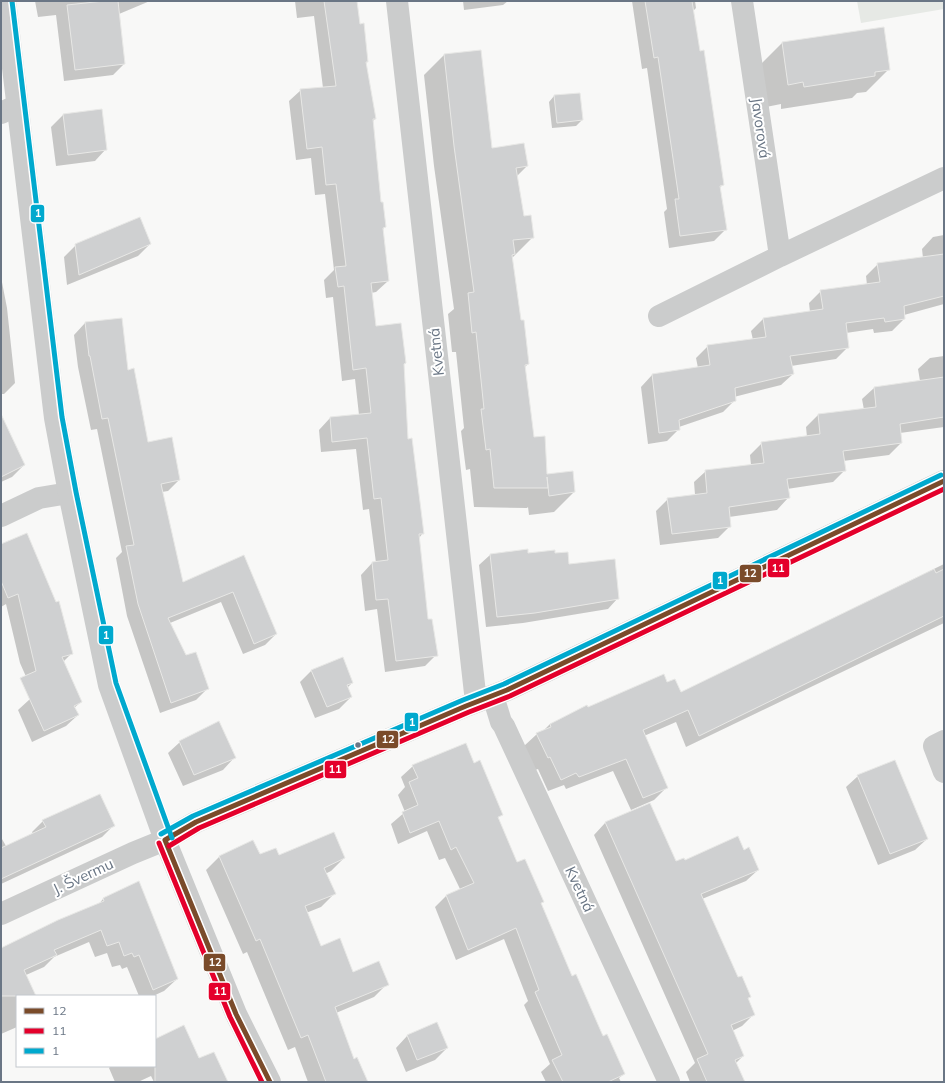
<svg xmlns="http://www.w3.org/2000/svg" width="945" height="1083" viewBox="0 0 945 1083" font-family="Mulish,sans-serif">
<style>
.green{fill:#e6e9e5}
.shadow{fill:#0003}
.building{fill:#cfd0d1;stroke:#e8e8e6}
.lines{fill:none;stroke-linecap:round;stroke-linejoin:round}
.minor{stroke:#cbcccc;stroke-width:22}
.tertiary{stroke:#cbcccc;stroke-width:22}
.bus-1-casing{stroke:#fff;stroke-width:8}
.bus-2-casing{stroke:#fff;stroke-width:8}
.bus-3-casing{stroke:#fff;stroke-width:8}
.bus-1{stroke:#7a4b2a;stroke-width:5}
.bus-2{stroke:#e4002b;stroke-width:5}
.bus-3{stroke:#00a9ce;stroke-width:5}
.bus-dot{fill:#6a7685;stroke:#fff;stroke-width:1.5}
.labels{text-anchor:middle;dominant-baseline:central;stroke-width:4;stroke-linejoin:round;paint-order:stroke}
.street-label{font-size:15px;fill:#6a7685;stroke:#fff}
.line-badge{stroke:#fff;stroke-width:1.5}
.badge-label{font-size:11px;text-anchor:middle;font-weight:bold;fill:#fff}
</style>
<rect width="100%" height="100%" fill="#f8f8f7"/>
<path class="green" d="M857,1H944V9L861,23Z"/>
<path class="shadow" d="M35,1H150L119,14L124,64L113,75L64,81L56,15L38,17Z
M295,1H356L359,25L367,62L366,63L375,119L372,122L380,203L385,227L382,230L388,281L376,292L371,293L375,327L403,365L407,440L423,533L419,538L428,621L436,655L425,666L385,672L377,609L365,611L361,575L372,563H376L369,509L363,510L356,449L321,452L319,430L330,418L359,415L355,379L342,381L333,297L326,298L324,280L334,270L325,194L315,195L311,158L296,160L289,101L301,90L323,88L314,16L297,18Z
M463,1H508L503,5L464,10Z
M632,1H695L696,8L693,11L723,185L719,188L726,229L714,241L669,248L664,212L667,209L647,68L642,69Z
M782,43L888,70L866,92L857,93L852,98L781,109V104L766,107L760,65Z
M444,55L491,150L527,166L516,177L523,218L533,237L513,257L511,258L520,322L528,364L524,368L533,438L546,476L574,492L554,512L529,515L528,507L527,508L474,507L470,469L466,470L461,431L464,428L456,352H452L448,314L454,309L434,166L424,75Z
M554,96L582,120L576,126L552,128L549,102Z
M101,110L106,149L95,161L56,166L51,127L63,115Z
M944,235V304L904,315V319L892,331L874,333L873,329L846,333L848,347L836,359L791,366L793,374L781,385L734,397L735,400L723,412L679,427V429L667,441L648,444L641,387L652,375L698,368L696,358L708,346L753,340L751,331L763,319L810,312L809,303L821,291L867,285L866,276L878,264L923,258L922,249L933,237Z
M150,244L138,256L67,285L64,257L76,245Z
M1,277L7,308L15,383L4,394H1Z
M85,323L127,371L148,443L179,480L168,491L162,492L182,584L237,559L276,634L265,645L243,654L221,602L170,623L185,656L207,689L196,700L160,713L127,616L116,558L122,552L97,429L91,430L78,367L74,335Z
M944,356V427L900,433L901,443L889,455L843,461L845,470L833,482L787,489L788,498L777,510L729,517L730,526L718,538L660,545L656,511L668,499L695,495L694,482L706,471L751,465L750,455L762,443L807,437L806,427L818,415L864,410L862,399L874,388L920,381L918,369L930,358Z
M1,438L24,465L12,477L1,482Z
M527,550V554H554L568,565L618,598L608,609L523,623L486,627L479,565L490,555Z
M944,564V623L686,747L676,722L644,736L667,787L654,800L631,810L613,771L566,789L564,785L548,791L538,769L535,770L524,746L537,734L544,730L550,724L587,709L667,684L680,693Z
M1,573L71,654L63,662L81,702L74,708L78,715L66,726L32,742L18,710L30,699L35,697L20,663L6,604L1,607Z
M312,670L352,683L347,688L351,697L339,709L315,718L300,682Z
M180,742L234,758L223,770L183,786L168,753Z
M474,764L501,815L497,819L517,863L543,902L540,904L571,977L624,1074L619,1078L621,1082H546L541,1072L550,1064L524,1005L528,1001L504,939L456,960L435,907L446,896L460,889L445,858L439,860L427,831L398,844L391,824L405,812L398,795L405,787L401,777L413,766Z
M858,776L927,839L915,850L878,865L846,787Z
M649,805L675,863L743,851L758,870L746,881L702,899L737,979L750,996L748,999L754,1014L742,1026L732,1031L743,1056L736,1063L744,1082H690L686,1072L695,1063L594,835L605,823Z
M43,821L113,826L102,837L1,884V839H2L6,846L33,834L32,832Z
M253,841L259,856L344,858L331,871L325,874L334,894L321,907L306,913L321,947L353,973L387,984L374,997L336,1013L353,1060L367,1082H308L295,1047L288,1050L247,952L243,954L206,870L219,857Z
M139,882L177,979L164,991L153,996H139L127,967L122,969L120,965L112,967L107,953L95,957L89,942L54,957L44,967L26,975L35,996H17V1027L1,1034V959L98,905L103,899Z
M407,1036L447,1048L435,1060L406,1072L396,1048Z
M155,1040L199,1060L227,1082H154L151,1076L138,1082H115L109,1068L111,1066H155Z"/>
<path class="building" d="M104,1H118L125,64L75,70L67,5Z
M324,1H357L360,24L364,23L368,62H366L376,119H373L381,202H383L386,227L383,228L389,281L371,283L376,326L401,323L406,363L404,364L408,439L412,438L424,534H419L428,619H432L438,656L396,661L388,599L376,600L372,562L388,560L381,498L374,499L367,438L332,442L330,417L371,413L366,368L353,370L344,286L338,287L335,267L346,266L336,184L326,185L322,147L307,149L300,89L336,86Z
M645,1H692L700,51L704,50L724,185L720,186L727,230L680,236L675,199H679L658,57L654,58Z
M884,27L890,70L875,72V76L804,87L803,82L788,85L782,42Z
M481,50L492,148L524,143L528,166L516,168L524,216L531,215L534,238L513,240L515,254L512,255L521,320H524L529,364L525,365L534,437L545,436L547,474L573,471L575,492L549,496L547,477L548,488H494L490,449L486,450L481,409H484L476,332L472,333L468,293L474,292L454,146L444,54Z
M580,93L583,120L557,123L554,95Z
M102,109L107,150L68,155L63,114Z
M140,217L151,244L79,275L75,244Z
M944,254V296L904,306L905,319L885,322L884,318L846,323L849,348L790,356L794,374L735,388L736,401L679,420L680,430L659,433L652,374L710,365L707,345L766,337L763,318L823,309L820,290L880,282L877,263Z
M122,318L128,370L134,368L148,442L172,437L180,480L161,484L183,582L244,555L277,634L254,644L233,592L168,618L186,655L196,652L209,689L171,703L138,604L126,546L134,545L108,418L102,419L90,356H89L85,322Z
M944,377V417L900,424L902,443L843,451L846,471L787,479L790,498L729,507L731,527L672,534L667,498L707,493L705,470L764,463L761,442L820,434L818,414L876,407L874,387Z
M1,414L25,465L1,477Z
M27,533L56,602L59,601L73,654L62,657L82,702L74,706L79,715L44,731L20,678L36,671L18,594L8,598L1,581V544Z
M528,549V553L555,550V553L568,552L569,564L615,559L619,599L535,613L497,617L490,554Z
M934,569L936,573L944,569V616L699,736L688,710L643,730L668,788L643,798L626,759L579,777L576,773L561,780L550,757L548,758L536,733L551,727L550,724L587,705L588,707L664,674L667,682L675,679L681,692Z
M343,657L353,683L347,685L352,697L327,707L311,670Z
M219,721L236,758L194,775L179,741Z
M466,743L474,763L480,760L503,815L498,817L517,862L525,859L544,902L541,903L572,976L576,974L603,1036L607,1034L625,1074L608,1082H563L552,1060L562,1055L535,992L539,990L516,928L468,950L446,895L474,883L456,847L451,850L439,821L410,833L402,812L418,805L409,782L418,778L412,765Z
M895,760L928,839L890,854L857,775Z
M100,794L115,826L1,879V848L46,827L42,820Z
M650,803L676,861L684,858L685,860L738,836L744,850L749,847L759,870L701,894L738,977L742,976L751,997L748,998L755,1015L731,1025L744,1056L735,1060L745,1082H707L697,1059L708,1054L605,822Z
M334,832L345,858L324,868L336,894L305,906L321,946L340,938L353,972L379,961L389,985L335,1007L354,1059L357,1057L368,1082H326L308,1035L301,1038L260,939L256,941L219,856L253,840L260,854L276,848L279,855Z
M139,881L178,979L153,990L139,955L134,957L132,953L124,956L119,942L107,946L101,930L54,950L57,955L24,970L36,996H1V948L58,920L104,901L103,898Z
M437,1022L448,1048L417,1060L407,1035Z
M184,1025L199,1058L214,1052L228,1082H155V1039Z"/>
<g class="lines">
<path class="minor" d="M397,1L476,702
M742,1L780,256L944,178
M1,113L16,106
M659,316L780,256
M1,516L39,498L69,493
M493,696L501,722L504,726L669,1082
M944,741L934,746L944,772
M1,914L133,853L165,840L196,822L466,706L507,690L944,481"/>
<path class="tertiary" d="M5,1L55,418L69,493L109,685L165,840L236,1014L270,1082"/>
<g class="bus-1-casing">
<path id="bus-1" d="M165,840L196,822L466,706L507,690L944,481
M165,840L236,1014L270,1082"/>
</g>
<g class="bus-2-casing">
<path id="bus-2" d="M159,843L230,1017L262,1082
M169,846L199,828L469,712L510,696L944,489"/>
</g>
<g class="bus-3-casing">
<path id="bus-3" d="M12,1L62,417L76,492L116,683L172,838
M161,834L193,816L463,700L504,684L941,475"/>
</g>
<use href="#bus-1" class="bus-1"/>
<use href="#bus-2" class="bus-2"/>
<use href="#bus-3" class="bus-3"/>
</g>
<circle class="bus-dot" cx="358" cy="745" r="3.5"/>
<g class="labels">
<g class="street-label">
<text transform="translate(761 128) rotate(82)">Javorová</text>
<text transform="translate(436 352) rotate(-96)">Kvetná</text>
<text transform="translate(83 876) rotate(-25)">J. Švermu</text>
<text transform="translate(580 889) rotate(65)">Kvetná</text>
</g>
</g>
<g class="line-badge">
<rect x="30" y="204" width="15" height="19" rx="4" fill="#00a9ce"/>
<rect x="767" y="558" width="23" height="20" rx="4" fill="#e4002b"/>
<rect x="739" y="564" width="23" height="19" rx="4" fill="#7a4b2a"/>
<rect x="712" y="571" width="16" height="19" rx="4" fill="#00a9ce"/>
<rect x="98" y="625" width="16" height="20" rx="4" fill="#00a9ce"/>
<rect x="404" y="712" width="15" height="20" rx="4" fill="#00a9ce"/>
<rect x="376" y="730" width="23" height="19" rx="4" fill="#7a4b2a"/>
<rect x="324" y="760" width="23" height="19" rx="4" fill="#e4002b"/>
<rect x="203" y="953" width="23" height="19" rx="4" fill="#7a4b2a"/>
<rect x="208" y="982" width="23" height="19" rx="4" fill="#e4002b"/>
</g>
<g class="badge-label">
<text x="38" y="217">1</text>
<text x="778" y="572">11</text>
<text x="750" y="577">12</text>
<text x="720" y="584">1</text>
<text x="106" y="639">1</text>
<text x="412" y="726">1</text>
<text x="388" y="743">12</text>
<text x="335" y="773">11</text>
<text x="215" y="966">12</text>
<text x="220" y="995">11</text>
</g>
<rect width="945" height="1083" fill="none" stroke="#6a7685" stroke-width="4"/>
<rect x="16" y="995" width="140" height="72" fill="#ffffff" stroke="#c3c8ce"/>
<rect x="24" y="1008" width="20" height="6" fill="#7a4b2a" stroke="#c3c8ce"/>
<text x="52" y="1015" font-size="12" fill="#6a7685">12</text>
<rect x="24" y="1028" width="20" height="6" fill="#e4002b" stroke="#c3c8ce"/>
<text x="52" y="1035" font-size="12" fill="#6a7685">11</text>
<rect x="24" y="1048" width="20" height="6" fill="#00a9ce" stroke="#c3c8ce"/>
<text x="52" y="1055" font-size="12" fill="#6a7685">1</text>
</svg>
